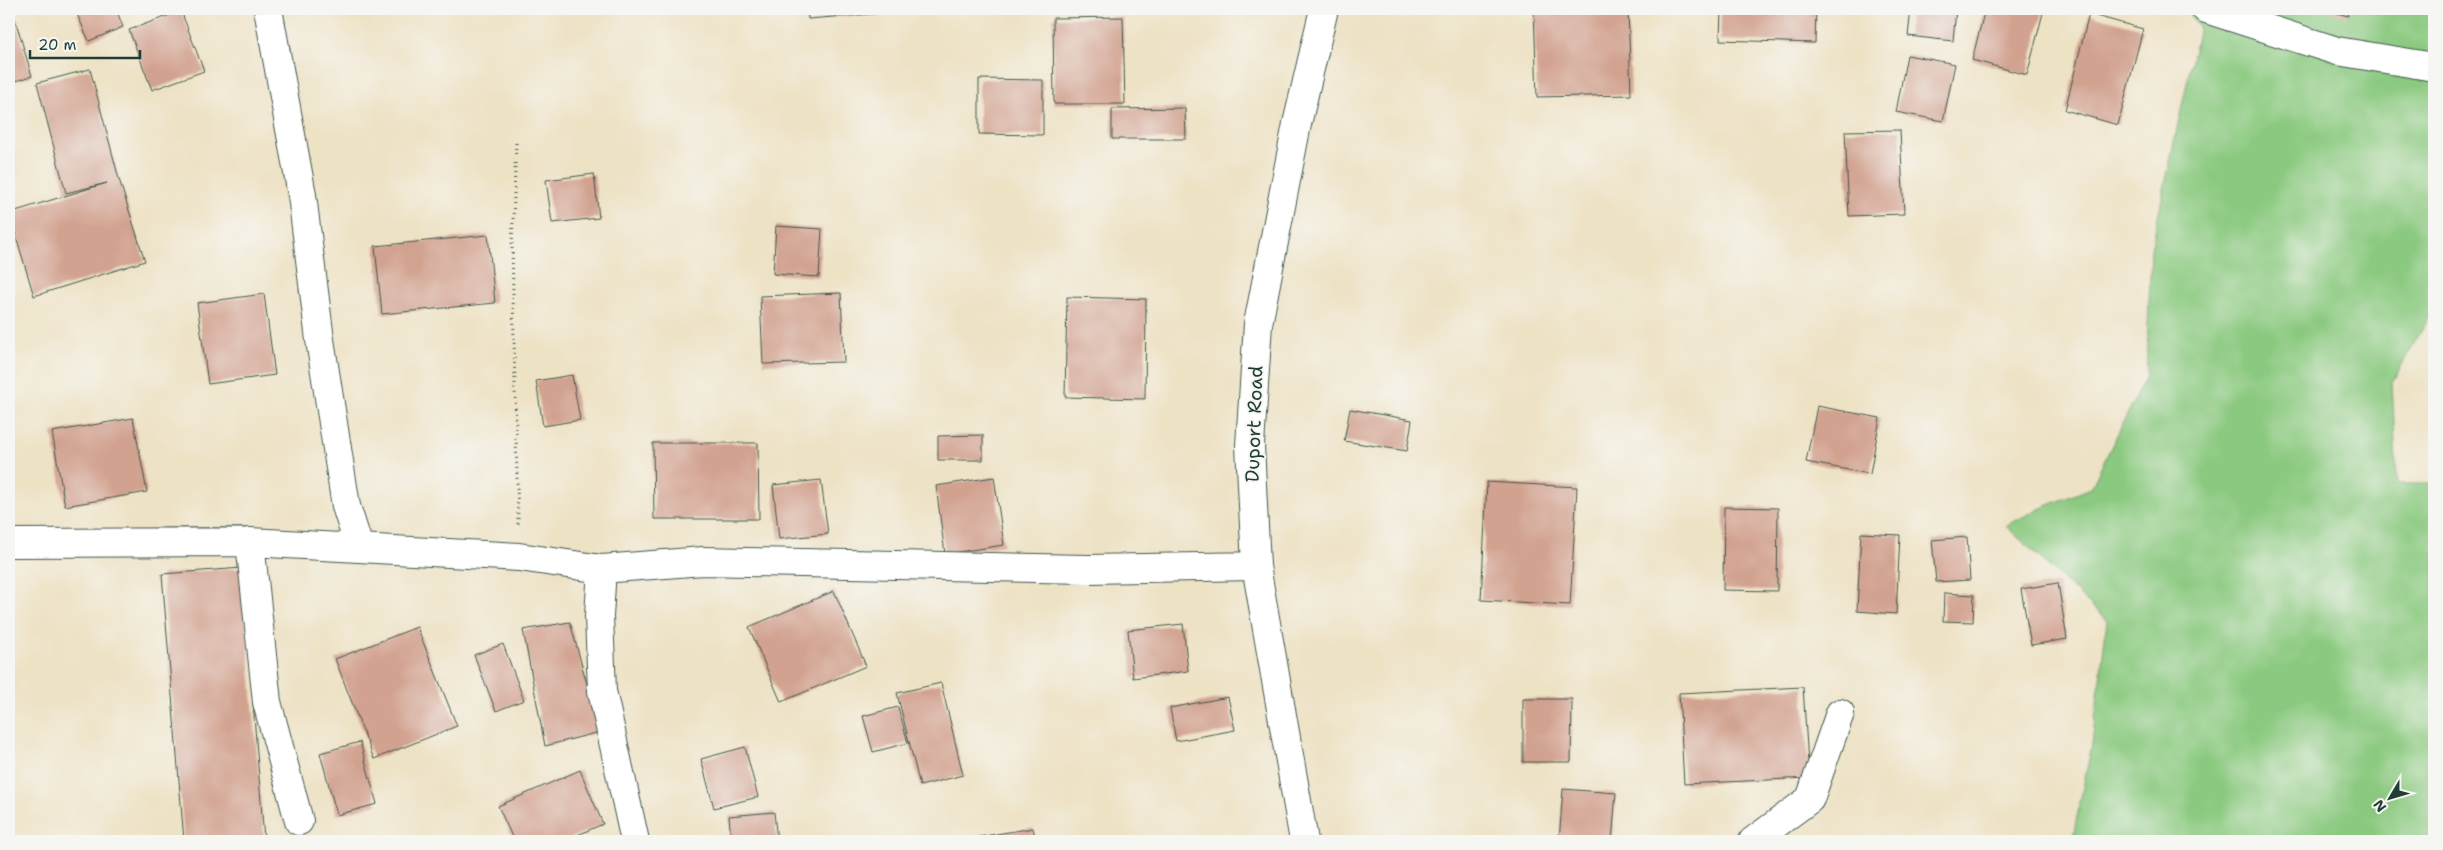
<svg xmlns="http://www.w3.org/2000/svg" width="2443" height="850" viewBox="0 0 2443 850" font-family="'Shantell Sans',sans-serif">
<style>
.green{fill:#8ac97f;stroke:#54835a}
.building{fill:#d2a290}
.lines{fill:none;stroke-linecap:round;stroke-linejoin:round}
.minor-casing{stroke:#3e564a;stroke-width:30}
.path{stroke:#3e564a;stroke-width:3;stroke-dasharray:1 4;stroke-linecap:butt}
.minor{stroke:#fff;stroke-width:28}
.labels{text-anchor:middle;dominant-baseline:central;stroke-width:4;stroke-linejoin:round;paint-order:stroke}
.street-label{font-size:19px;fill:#1f3d34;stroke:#f6f6f2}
</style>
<rect width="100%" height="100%" fill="#f6f6f2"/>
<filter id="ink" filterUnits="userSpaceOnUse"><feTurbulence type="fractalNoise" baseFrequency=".02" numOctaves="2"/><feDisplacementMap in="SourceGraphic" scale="10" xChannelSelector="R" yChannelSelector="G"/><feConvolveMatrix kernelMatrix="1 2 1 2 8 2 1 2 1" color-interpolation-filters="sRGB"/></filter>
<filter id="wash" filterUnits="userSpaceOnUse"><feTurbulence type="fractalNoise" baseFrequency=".0096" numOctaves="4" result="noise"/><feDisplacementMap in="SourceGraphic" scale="20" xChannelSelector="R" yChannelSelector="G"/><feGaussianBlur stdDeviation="1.12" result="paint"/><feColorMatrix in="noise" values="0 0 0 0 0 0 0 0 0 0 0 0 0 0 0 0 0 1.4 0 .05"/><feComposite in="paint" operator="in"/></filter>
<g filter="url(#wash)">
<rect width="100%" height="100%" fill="#eee2c5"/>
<path class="green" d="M2185,9H2434V309L2392,382L2397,484H2434V841H2072L2092,744L2107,621L2006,526L2034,511L2091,488L2146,376L2151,249L2199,27Z"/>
<g id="blocks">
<path class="building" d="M9,9H12L32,76L9,83Z
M90,9H116L123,27L89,41L77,14Z
M807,9H896L897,12L808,19Z
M1534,9H1628L1631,95L1537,97Z
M1721,9H1816L1815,43L1720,40Z
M1911,9H1956L1953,41L1908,36Z
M1985,9H2044L2027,75L1972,60Z
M2322,9H2349L2348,16Z
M181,11L204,71L152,90L129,30Z
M2089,14L2143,29L2118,125L2065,110Z
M1123,17L1125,104H1054L1053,18Z
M1907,55L1955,64L1943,121L1896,112Z
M90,69L119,179L145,261L34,296L9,213L107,183L66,193L37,83Z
M979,79L1043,80V135L979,134Z
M1185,108L1186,139H1112V109Z
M1900,130L1904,214L1849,216L1845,131Z
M594,174L599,218L552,223L546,180Z
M776,226L822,229L819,277L773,274Z
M488,235L495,303L382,314L375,246Z
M841,293L844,362L763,364L760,296Z
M264,294L275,375L208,384L197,303Z
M1067,297L1146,299L1145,399L1065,397Z
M572,375L580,420L543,426L536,381Z
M1817,406L1880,418L1870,474L1806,462Z
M1350,409L1412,420L1407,451L1344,441Z
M133,418L147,492L65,506L52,432Z
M983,435V460H938V436Z
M653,443H758L759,519H654Z
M994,477L1004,545L945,554L936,486Z
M821,480L828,534L779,539L773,485Z
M1487,482L1577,487L1570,605L1481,600Z
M1724,507L1778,508L1777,591L1723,590Z
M1861,533L1900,535L1896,614L1857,611Z
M1967,537L1970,580L1936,582L1932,540Z
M242,568L264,839L184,841L162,574Z
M2058,583L2067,639L2031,645L2021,589Z
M834,591L866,666L781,702L749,627Z
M1944,593L1974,595L1973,622L1943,621Z
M570,622L600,732L545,746L523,630Z
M1183,624L1188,671L1133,678L1128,630Z
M417,627L457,726L374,759L335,659Z
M503,644L524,700L496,711L474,655Z
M941,683L963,775L920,786L897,693Z
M1803,687L1809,778L1684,784L1679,693Z
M1228,697L1235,730L1176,741L1170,708Z
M1523,699H1572L1571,762H1523Z
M898,707L908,743L873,752L863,716Z
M360,742L377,804L337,815L320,753Z
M745,747L758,797L714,808L701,759Z
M580,770L603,824L564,841H514L498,806Z
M1563,789L1616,793L1612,841H1559Z
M774,812L777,841H731L729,816Z
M1033,828L1036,841H960V840Z"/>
</g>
</g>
<g filter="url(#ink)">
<use href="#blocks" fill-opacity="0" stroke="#3e564a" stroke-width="1"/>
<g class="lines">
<g class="minor-casing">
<path id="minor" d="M268,9L302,195L320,340L346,506L359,547
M2206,9L2337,51L2434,67
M250,542L267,702L299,821
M9,543L250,542L519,557L602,569L703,561L1088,569L1256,566
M602,569L599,616L602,691L635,841
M1304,841L1256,566L1250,445L1258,324L1297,124L1324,9
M1753,841L1810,799L1840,713"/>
</g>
<path class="path" d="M516,143L512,246L518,524"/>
<use href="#minor" class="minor"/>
</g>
</g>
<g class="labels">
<g class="street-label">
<text transform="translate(1254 424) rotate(-88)">Duport Road</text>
</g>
</g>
<rect width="2443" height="850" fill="none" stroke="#f6f6f2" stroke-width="30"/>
<g transform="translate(2390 798) rotate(232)" stroke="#f6f6f2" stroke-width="4" paint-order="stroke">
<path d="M0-4L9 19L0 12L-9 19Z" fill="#1f3d34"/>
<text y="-8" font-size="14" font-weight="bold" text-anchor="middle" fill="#1f3d34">N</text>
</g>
<path d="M30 50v8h110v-8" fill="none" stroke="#1f3d34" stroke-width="2.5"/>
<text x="38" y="50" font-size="15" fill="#1f3d34" stroke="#f6f6f2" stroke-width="4" paint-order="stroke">20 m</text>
</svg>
